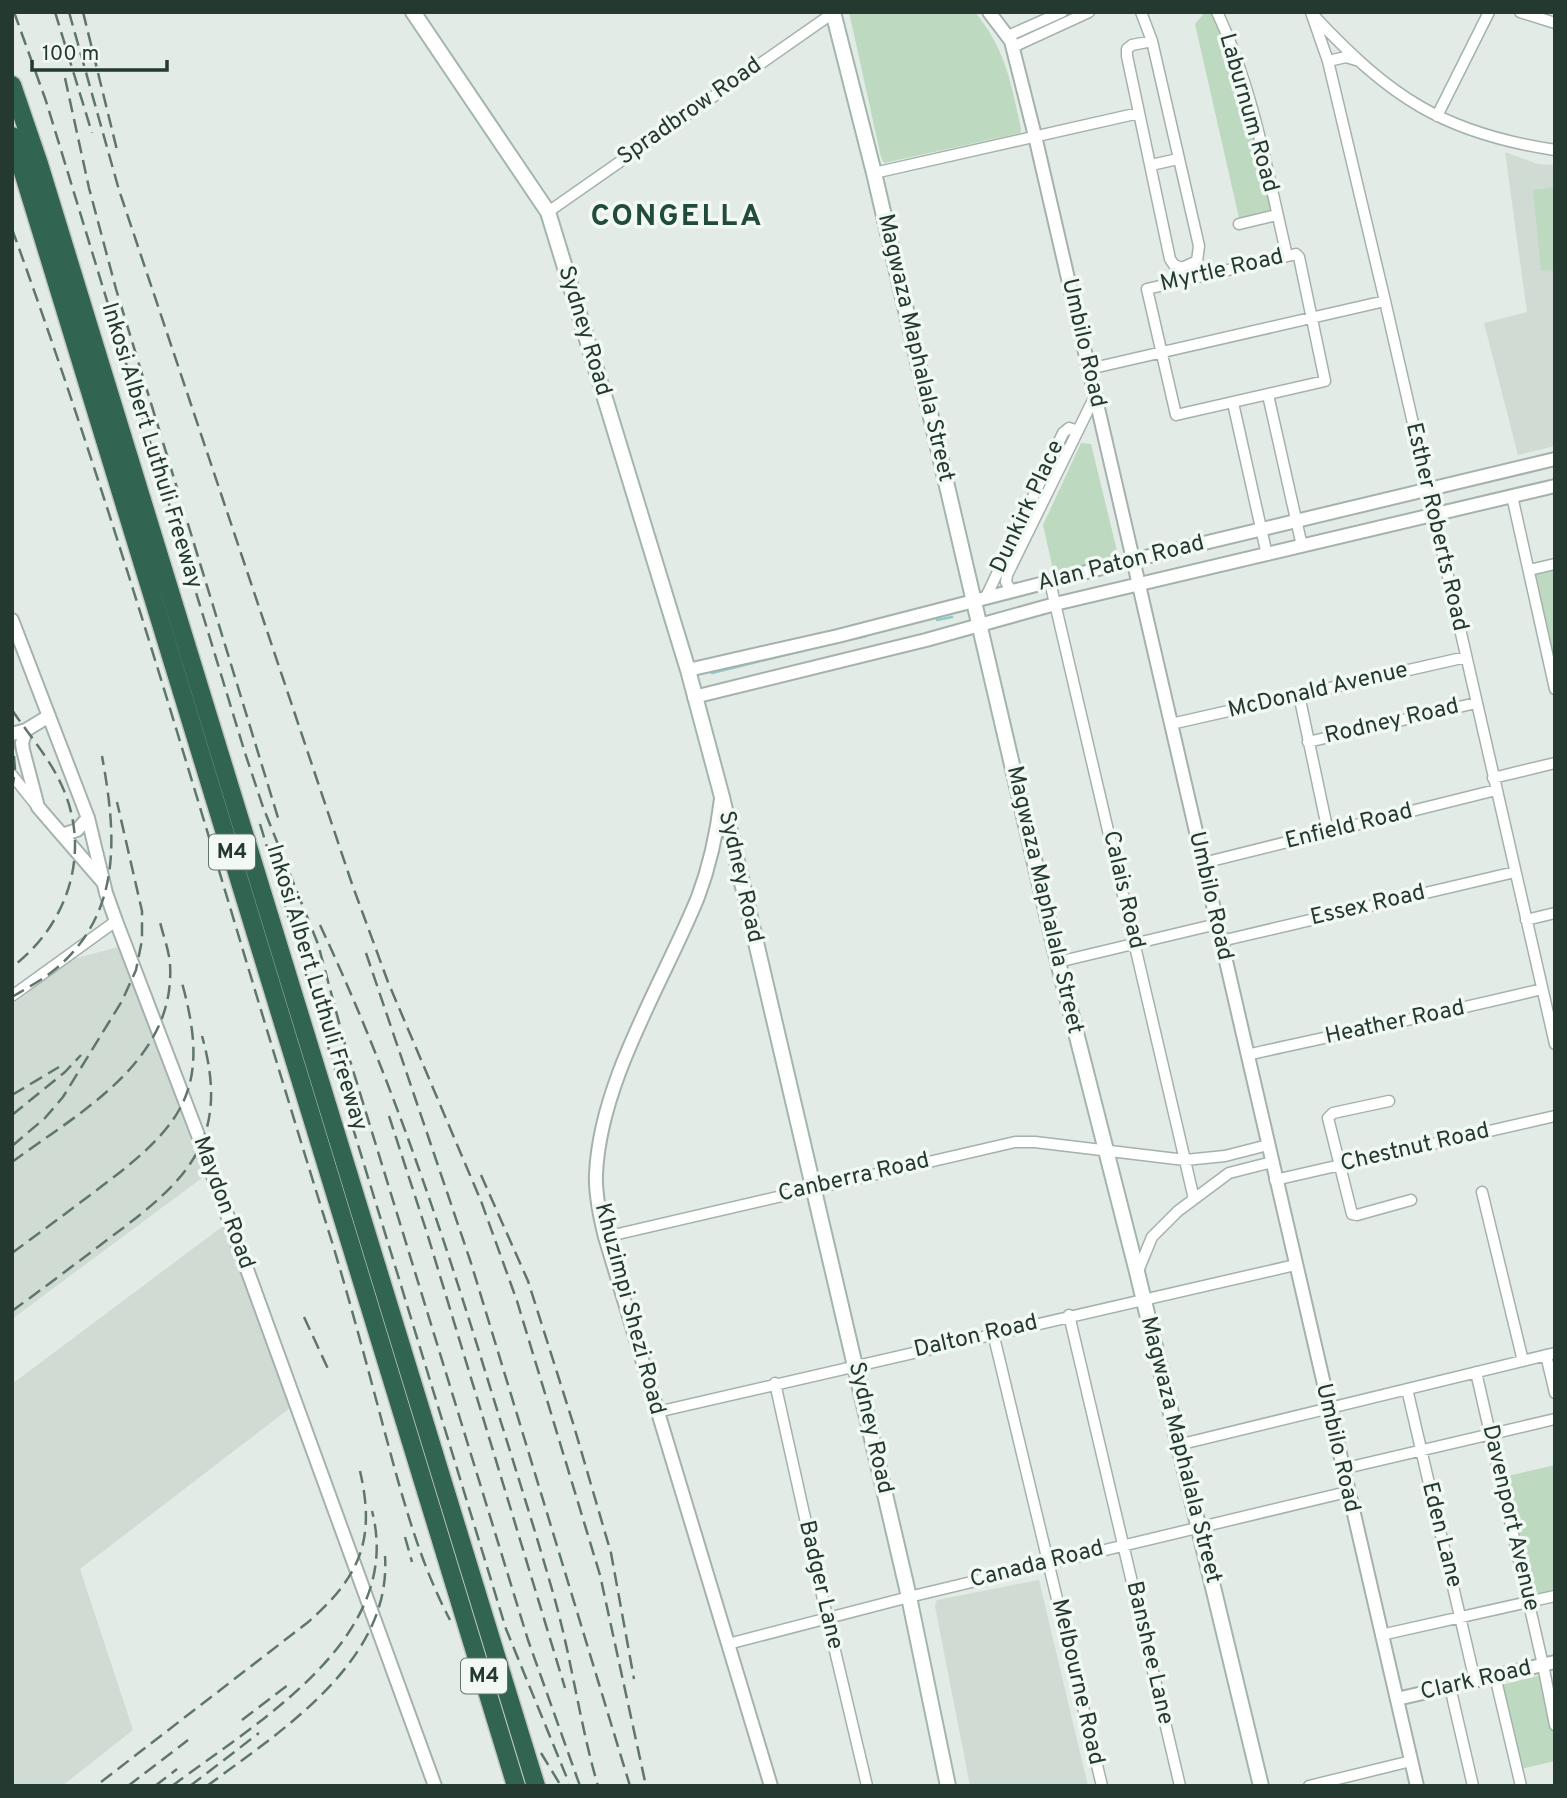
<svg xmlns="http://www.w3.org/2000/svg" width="1567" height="1798" viewBox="0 0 1567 1798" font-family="Overpass,sans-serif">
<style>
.built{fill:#d0dbd4}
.green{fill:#bddac0}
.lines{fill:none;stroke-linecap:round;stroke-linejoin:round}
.stream{stroke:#8fcbcb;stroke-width:2.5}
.minor-casing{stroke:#a5b2ac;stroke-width:13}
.tertiary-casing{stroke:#a5b2ac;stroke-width:16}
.secondary-casing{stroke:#a2b6ac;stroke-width:18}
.motorway-casing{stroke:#c2c8c5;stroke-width:21}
.minor{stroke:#fff;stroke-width:10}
.tertiary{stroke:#fff;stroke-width:12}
.secondary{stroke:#fff;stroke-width:14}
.motorway{stroke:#326452;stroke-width:18}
.rail{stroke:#5e766c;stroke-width:2.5;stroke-dasharray:14 7;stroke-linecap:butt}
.labels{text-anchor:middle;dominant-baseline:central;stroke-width:7;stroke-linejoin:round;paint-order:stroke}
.shield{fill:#f2f8f4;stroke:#62736c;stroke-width:2}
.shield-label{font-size:21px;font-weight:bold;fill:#243a31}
.street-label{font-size:23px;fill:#243a31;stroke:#f2f8f4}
.district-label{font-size:30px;font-weight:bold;letter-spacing:2px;fill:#214b3a;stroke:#f2f8f4}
</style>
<rect width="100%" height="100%" fill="#e2ebe6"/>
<path class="built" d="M1505,152L1538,164L1555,165V446L1518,455L1484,323L1527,312Z
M122,946L206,1175L12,1319V1005L73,959Z
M223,1226L290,1408L80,1569L133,1730L62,1786H12V1384Z
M1039,1580L1088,1786H970L935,1606L937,1600Z"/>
<path class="green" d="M849,12H975C1006,50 1011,83 1021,129L1020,133L884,163L881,157Z
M1205,12H1215C1240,77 1257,143 1274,210L1239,218L1195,24Z
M1555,187V270L1541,271L1533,190Z
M1081,443L1091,444L1119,559L1054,574L1043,525Z
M1555,569V666L1533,575Z
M1555,1465V1593L1532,1598L1503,1477Z
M1541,1675L1555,1732V1761L1521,1769L1501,1685Z"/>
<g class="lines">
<path class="stream" d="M937,620L952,617
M854,639L866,636
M712,673L835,643"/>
<g class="minor-casing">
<path id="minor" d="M1141,12L1152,41L1199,246L1197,261L1182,268L1174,265L1170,259L1127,56V49L1132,45L1152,41
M1217,12C1253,88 1268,175 1287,256
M1311,12L1328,61L1385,301L1555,1044
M1520,12L1555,23
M1314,16C1390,97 1443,133 1555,150
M1008,36L1062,12
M1013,47L1089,12
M1328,61L1346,57L1356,60
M1437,116L1489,12
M1151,165L1178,159
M874,173L1139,113
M548,212L833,13
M1239,224L1277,215
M1296,254L1299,257L1325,381L1176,415L1147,289Z
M1089,369L1385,301
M1268,395L1302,546
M1233,403L1267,555
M1512,496L1555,689
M1529,570L1555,564
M1050,582L1194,1199
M1012,592L1006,582L1007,575L1095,396
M986,597L1063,433L1069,428L1078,431
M1299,695L1328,832
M1171,724L1466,657
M1308,742L1476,703
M12,775L36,805
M1493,778L1555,763
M1203,863L1496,790
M1526,920L1555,913
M1221,941L1515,872
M1058,962L1217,924
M12,996L116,921
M1247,1055C1345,1033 1444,1013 1542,989
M1389,1101L1333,1113L1328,1118L1352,1214L1357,1215L1411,1200
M1275,1180L1555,1116
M1482,1192L1523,1361
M605,1237L1015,1142H1035L1185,1160L1225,1156L1268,1145
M1138,1271L1152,1237L1178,1211L1229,1173L1272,1162
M1069,1315L1180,1786
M993,1333L1102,1786
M1546,1355L1555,1393
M1476,1372L1543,1665L1555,1725
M775,1383L827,1617L867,1786
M1407,1389L1475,1681
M657,1412L1295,1265
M1178,1445L1555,1353
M1342,1469L1555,1419
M1381,1635L1555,1596
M728,1644L909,1597L1347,1492
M1495,1676L1521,1786
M1450,1687L1473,1786
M1309,1786L1411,1761"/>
</g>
<g class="tertiary-casing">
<path id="tertiary" d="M989,12L1011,41L1035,136L1417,1786
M12,620L88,818L106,893L116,921L201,1143L435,1786
M688,670L838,636L1133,560L1555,459
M694,697L926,640L1055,604L1555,486
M26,730L22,743L23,750L38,807L102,881
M12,734L26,730L49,716
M721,799C717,832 710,865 698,897C663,983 600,1081 596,1174C595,1195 600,1217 605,1237L771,1786
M62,835L77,830L88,818
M1397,1699L1555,1662"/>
</g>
<g class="secondary-casing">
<path id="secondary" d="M413,12L548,212L688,670L722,797L909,1597L948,1786
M833,12L874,173L1058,962L1137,1272L1261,1786"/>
</g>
<g class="motorway-casing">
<path id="motorway" d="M12,85L39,164L536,1786
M12,136L516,1786"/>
</g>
<use href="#minor" class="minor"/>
<use href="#tertiary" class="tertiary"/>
<use href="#secondary" class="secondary"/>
<use href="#motorway" class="motorway"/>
<path class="rail" d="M14,12L46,101L245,753L263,807L318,944L344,1041L528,1640L580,1786
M55,12L92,133
M69,12L119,190L352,884L388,982L481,1201L517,1301L600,1575L646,1786
M83,12L118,154
M65,78L89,188L116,289L279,821
M12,229C133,562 226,904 332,1242C351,1305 368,1369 385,1433C402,1496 419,1561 450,1620
M12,710C29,735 50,759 62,786C92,852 68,925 12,967
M12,735L15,769L12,791
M260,824L506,1629L569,1783
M320,925C390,1074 442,1230 490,1387C512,1458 535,1529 555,1600C572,1661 580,1725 598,1786
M366,953L471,1263L630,1786
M12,997C27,988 44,979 58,967C123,910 116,833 102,756
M12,1095L59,1067
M12,1115L65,1072L81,1055
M389,1116L427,1233L565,1688
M12,1146L45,1118L63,1097L122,1001L136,970L142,940V911L117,802
M12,1162C80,1112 176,1061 170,964C169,950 163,935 160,922
M481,1175L528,1281L573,1423L611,1553L634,1679
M12,1253C42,1231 72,1209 102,1186C185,1124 211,1087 182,983
M12,1311C45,1287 78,1262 111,1237C188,1180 231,1139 202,1036
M304,1317L329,1371
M405,1537L412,1562
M242,1720L292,1682
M541,1753L561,1786
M101,1782L307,1623C360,1577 376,1540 360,1471
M128,1786L188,1740
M155,1786L177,1769
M172,1786C257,1722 405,1638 372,1511
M190,1786L259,1733
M207,1786C281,1731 392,1661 385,1556"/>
</g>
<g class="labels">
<g class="shield">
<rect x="209" y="834.5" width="46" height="35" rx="5"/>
<rect x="461" y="1658.5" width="46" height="35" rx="5"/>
</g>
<g class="shield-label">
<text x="232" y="852">M4</text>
<text x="484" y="1676">M4</text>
</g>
<g class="street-label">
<text transform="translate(690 112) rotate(-35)">Spradbrow Road</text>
<text transform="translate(1248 113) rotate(74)">Laburnum Road</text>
<text transform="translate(1222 271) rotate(-13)">Myrtle Road</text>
<text transform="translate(584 331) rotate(73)">Sydney Road</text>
<text transform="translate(1083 343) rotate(77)">Umbilo Road</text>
<text transform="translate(915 348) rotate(77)">Magwaza Maphalala Street</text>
<text transform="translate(151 446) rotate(73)">Inkosi Albert Luthuli Freeway</text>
<text transform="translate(1028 507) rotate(-65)">Dunkirk Place</text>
<text transform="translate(1436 527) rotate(77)">Esther Roberts Road</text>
<text transform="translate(1121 564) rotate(-14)">Alan Paton Road</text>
<text transform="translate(1318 691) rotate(-13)">McDonald Avenue</text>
<text transform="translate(1392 722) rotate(-13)">Rodney Road</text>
<text transform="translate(1349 827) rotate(-14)">Enfield Road</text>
<text transform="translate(740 877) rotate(77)">Sydney Road</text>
<text transform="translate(1123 890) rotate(77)">Calais Road</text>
<text transform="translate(1210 896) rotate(77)">Umbilo Road</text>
<text transform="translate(1044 900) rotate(77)">Magwaza Maphalala Street</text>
<text transform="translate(1368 906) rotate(-13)">Essex Road</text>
<text transform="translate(316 988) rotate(73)">Inkosi Albert Luthuli Freeway</text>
<text transform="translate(1395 1023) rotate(-12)">Heather Road</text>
<text transform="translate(1415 1148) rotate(-13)">Chestnut Road</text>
<text transform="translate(854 1178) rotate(-13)">Canberra Road</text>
<text transform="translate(223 1203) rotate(70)">Maydon Road</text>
<text transform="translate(629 1309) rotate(75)">Khuzimpi Shezi Road</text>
<text transform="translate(976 1337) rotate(-13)">Dalton Road</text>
<text transform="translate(870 1428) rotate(77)">Sydney Road</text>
<text transform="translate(1337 1448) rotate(77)">Umbilo Road</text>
<text transform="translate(1180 1450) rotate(76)">Magwaza Maphalala Street</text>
<text transform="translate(1510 1518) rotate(77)">Davenport Avenue</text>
<text transform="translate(1441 1535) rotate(76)">Eden Lane</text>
<text transform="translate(1037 1565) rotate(-14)">Canada Road</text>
<text transform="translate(820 1585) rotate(77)">Badger Lane</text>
<text transform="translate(1149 1653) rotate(77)">Banshee Lane</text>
<text transform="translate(1476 1681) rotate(-13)">Clark Road</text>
<text transform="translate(1077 1682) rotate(77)">Melbourne Road</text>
</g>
<g class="district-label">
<text x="677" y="217">CONGELLA</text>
</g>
</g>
<rect width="1567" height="1798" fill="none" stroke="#243a31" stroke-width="28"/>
<path d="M32 60v10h135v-10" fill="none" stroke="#243a31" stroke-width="3.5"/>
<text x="42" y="60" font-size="21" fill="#243a31" stroke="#f2f8f4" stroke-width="5" paint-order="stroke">100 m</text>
</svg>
